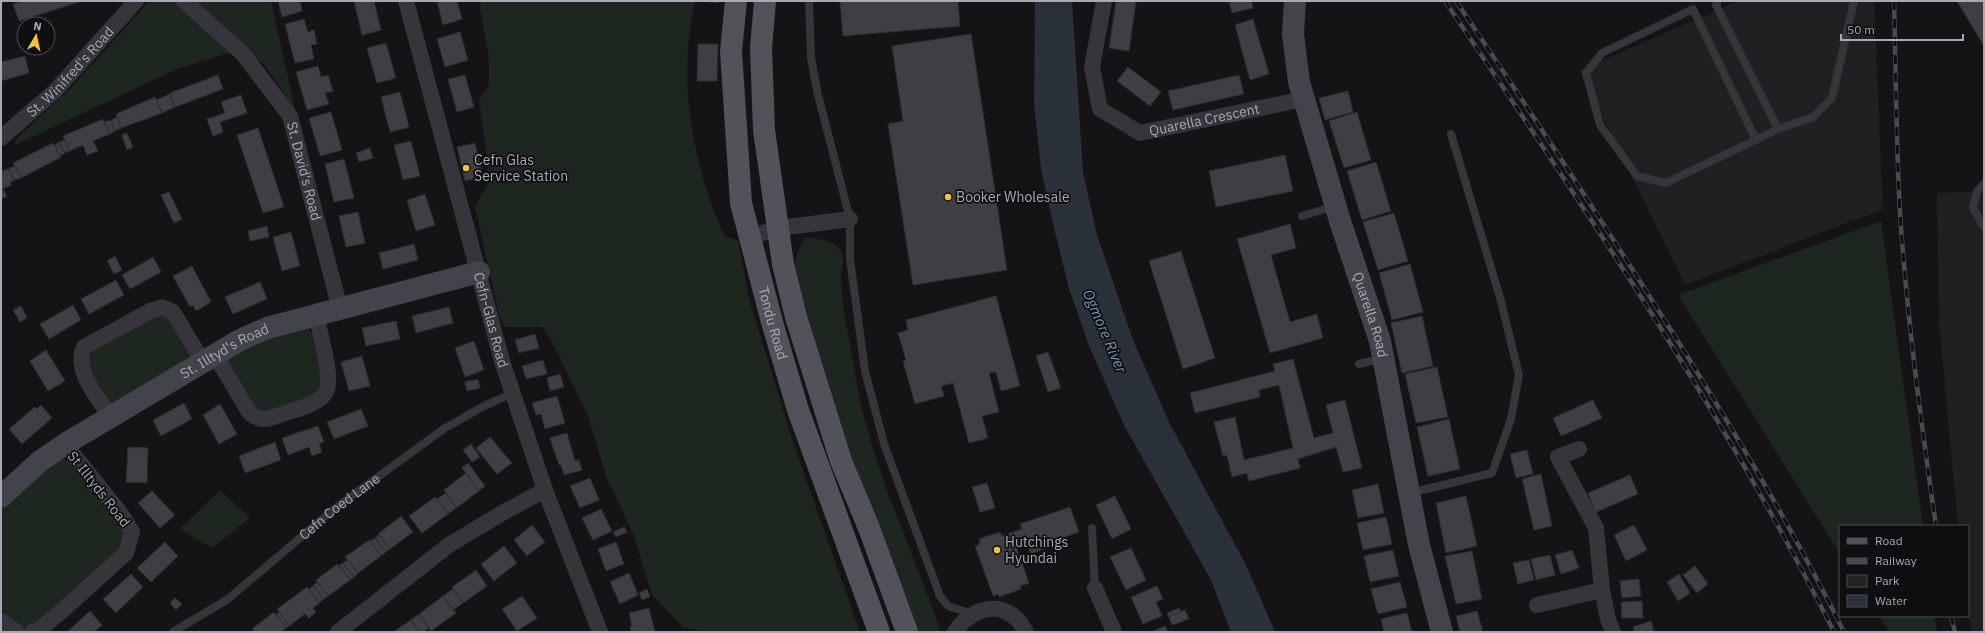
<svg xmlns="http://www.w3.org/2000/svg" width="1985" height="633" viewBox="0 0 1985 633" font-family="'IBM Plex Sans',sans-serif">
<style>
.built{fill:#202023}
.green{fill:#1e2620}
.water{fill:#2a313a}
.building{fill:#3e3e43;stroke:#2e2e32}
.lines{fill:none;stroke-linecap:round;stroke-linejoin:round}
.lane{stroke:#35353b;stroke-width:8}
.street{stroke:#35353b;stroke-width:16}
.secondary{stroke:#43444b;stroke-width:22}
.primary{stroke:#51525a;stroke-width:22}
.rail-casing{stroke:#4a4b52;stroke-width:4.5}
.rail{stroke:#0f0f11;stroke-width:3;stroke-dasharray:9;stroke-linecap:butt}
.poi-dot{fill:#f4c42e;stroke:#0f0f11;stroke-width:1.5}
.labels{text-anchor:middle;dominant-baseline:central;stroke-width:3.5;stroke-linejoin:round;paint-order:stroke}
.street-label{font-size:14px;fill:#a6a9b6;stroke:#0f0f11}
.poi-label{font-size:14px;fill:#a6a9b6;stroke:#0f0f11;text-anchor:start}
.water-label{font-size:15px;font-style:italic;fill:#7c94b2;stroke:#0f0f11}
</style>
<rect width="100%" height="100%" fill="#141416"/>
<path class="built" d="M1739,1H1874L1883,209L1685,285L1580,70Z
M1984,184V632H1972L1968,604V526H1958L1939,322L1937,193L1977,191Z"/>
<path class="green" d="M149,1H271L296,114L278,84L263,63L239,53L225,54L177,69L13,146L19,136L68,91Z
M481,1H695C677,82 692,162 725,237L738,240L749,299L792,439L860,632H706L683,627L652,595L634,536L606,476L587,413L551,340L542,327H505L499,314L475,207L488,183V165L479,99L489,86V59L480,7Z
M1881,221L1923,526H1840V554L1678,295Z
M806,238C817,239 829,239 838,247C846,255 842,266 841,276C841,305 850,339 854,368C868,461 911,544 941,632H916L890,554L851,456L809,333L795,268C796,256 798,248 806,238Z
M156,315H167L191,356L189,360L111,404L108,403L86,364L93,349Z
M303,329H308L311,332L323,374L324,382L317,394L269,412L255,409L227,361L228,358L257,342Z
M58,458L69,460L124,528L125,538L122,547L41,622C21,632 15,625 1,610V507Z
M220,490L250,518L212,548L180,529Z
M1879,616H1935L1937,632H1889Z"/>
<path class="water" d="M1035,1H1072L1083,172L1097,235L1133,340L1169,422L1246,565L1275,632H1231L1211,580L1124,425L1090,348L1069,289L1055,232L1041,169L1034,104Z"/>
<path class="building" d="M23,1H82L19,21L13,4Z
M278,1H300L302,11L282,17Z
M354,1H374L381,30L362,35Z
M437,1H457L462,19L443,25Z
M703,1H719L718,3Z
M840,1H958L960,26L843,36Z
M1116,1H1136L1129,51L1109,48Z
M1229,1H1251L1253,8L1232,13Z
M1957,1H1984V46Z
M304,19L308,32L314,30L317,44L311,45L314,59L295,63L285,24Z
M1253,19L1269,74L1250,80L1235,25Z
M460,32L468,60L445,67L437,39Z
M971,34L1007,270L913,285L888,124L903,121L892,46Z
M386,43L396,78L377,83L367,48Z
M698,44H718L717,81H697Z
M25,56L29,73L1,81V62Z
M318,66L321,77L328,75L333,91L325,93L329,104L307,110L296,72Z
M1128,67L1161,92L1150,106L1117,81Z
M218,75L223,89L175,107L170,93Z
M465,75L474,107L457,112L448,79Z
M1239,75L1244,94L1173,110L1168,91Z
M1348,91L1353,112L1325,120L1319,98Z
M400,92L409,127L390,132L381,97Z
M170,94L175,107L162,113L156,100Z
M241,95L247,113L220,122L223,132L213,136L207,119L225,113L221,102Z
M155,97L162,113L121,128L116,114Z
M331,112L342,150L320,156L309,118Z
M1357,112L1371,160L1344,168L1329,121Z
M117,117L121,128L115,131L111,120Z
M103,119L110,134L93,141L98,151L87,155L83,145L70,151L63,136Z
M111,120L115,131L110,134L104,122Z
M258,128L284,207L263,213L237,135Z
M127,133L133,147L127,150L122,135Z
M65,140L70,151L65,153L59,142Z
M411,141L420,176L403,180L394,145Z
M59,142L65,153L60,156L55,145Z
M53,143L61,157L21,178L13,163Z
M475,143L483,177L465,181L457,147Z
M370,148L373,158L359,162L356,153Z
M1285,155L1293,191L1216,207L1209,171Z
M344,159L354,198L334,202L325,164Z
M1376,162L1391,211L1362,220L1347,171Z
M15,166L21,178L14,180L9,169Z
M9,169L14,180L10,182L11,185L3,189L7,196L1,199V171Z
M169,192L182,219L174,223L161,195Z
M425,194L435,225L416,231L407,200Z
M358,212L365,243L346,247L339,216Z
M1394,213L1408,261L1378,270L1363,222Z
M1290,224L1296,248L1271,255L1290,322L1317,314L1323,338L1270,353L1237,239Z
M267,226L269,237L250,241L248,231Z
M291,232L300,266L282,271L273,237Z
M414,244L418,260L383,269L379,253Z
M1181,251L1215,358L1183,369L1149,261Z
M115,256L122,270L114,274L107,261Z
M153,257L161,272L130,289L122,275Z
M1410,264L1423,312L1392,320L1379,273Z
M192,266L211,302L196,311L193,305L190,307L173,276Z
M116,280L124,295L89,314L81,299Z
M260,282L267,299L233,314L225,297Z
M996,296L1020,386L1001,391L996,372L989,373L999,412L982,416L988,438L969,443L953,383L941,386L944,396L915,404L903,361L906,360L898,333L908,330L906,320Z
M73,305L81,320L49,339L40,324Z
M21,306L27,318L20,322L13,310Z
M449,307L453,323L416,333L412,316Z
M1422,316L1433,366L1402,373L1391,323Z
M396,321L400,339L366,346L362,328Z
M535,334L539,348L519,353L515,340Z
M474,341L484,370L465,377L455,348Z
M46,350L65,381L48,391L30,361Z
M1048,352L1061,388L1048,392L1036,356Z
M362,356L370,386L349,391L341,362Z
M1293,359L1314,438L1333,433L1326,405L1345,400L1362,468L1343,472L1336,447L1298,459L1300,468L1249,481L1247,473L1232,477L1227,455L1223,456L1214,422L1235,417L1244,460L1293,448L1279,385L1259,390L1260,397L1195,413L1190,393L1275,371L1273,364Z
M543,360L547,374L526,379L522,366Z
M1437,367L1448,417L1416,423L1405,374Z
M560,374L564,387L550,391L547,378Z
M478,379L480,388L467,391L465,382Z
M557,396L565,423L545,429L541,414L536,415L532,403Z
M1593,400L1602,418L1561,436L1553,418Z
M184,403L192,419L161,436L153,420Z
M220,404L237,434L219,444L203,415Z
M41,405L52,418L22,444L9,429L35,407L37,409Z
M361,409L368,426L334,439L327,422Z
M1449,419L1460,469L1428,476L1417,427Z
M318,426L324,442L319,444L322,452L312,456L309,447L288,455L282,438Z
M567,433L575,461L579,460L582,470L564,475L561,465H559L550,438Z
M490,437L512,463L497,474L476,448Z
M275,442L281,460L245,473L239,456Z
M471,444L480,457L472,462L463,450Z
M128,447L148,448L147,483L126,482Z
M1527,450L1533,474L1516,478L1510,454Z
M468,463L485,486L479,491L462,468Z
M466,473L479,491L456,508L444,490Z
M1541,474L1552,526L1534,530L1522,479Z
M1630,475L1638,494L1596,512L1588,493Z
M590,478L599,500L580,508L570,486Z
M987,483L995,508L980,512L972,487Z
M1378,484L1384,513L1358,518L1352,490Z
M152,491L175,515L160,528L138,503Z
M446,493L456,508L448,514L437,499Z
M1115,496L1131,529L1112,539L1096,505Z
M1466,496L1477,546L1446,553L1436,503Z
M435,497L448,514L422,533L409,516Z
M1070,507L1079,532L1048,543L1049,547L1031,554L1026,542L1016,546L1029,583L1020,586L1021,589L999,597L998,594L993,596L975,546L980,544L979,539L1000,532L1002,536L1022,529L1020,524Z
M601,509L612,531L593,540L582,518Z
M401,516L413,532L390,549L378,534Z
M1386,517L1392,544L1363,550L1357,523Z
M532,525L545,542L527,556L514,540Z
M1634,525L1647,550L1626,561L1614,535Z
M624,527L627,532L616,537L613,532Z
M379,535L390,549L386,552L375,538Z
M375,538L386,552L381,556L370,541Z
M369,540L381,556L358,573L345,557Z
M165,542L178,556L151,582L137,568Z
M616,542L624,564L606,571L598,549Z
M504,546L517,563L494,581L481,564Z
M1131,548L1146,580L1126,590L1110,557Z
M1393,550L1399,576L1370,582L1364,556Z
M1572,550L1579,568L1561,574L1555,555Z
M1472,551L1482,599L1456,604L1445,556Z
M1550,555L1555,575L1536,580L1531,559Z
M348,560L358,573L354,577L343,563Z
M1529,560L1534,580L1518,584L1513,563Z
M343,563L354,577L350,580L339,566Z
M337,564L350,580L328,596L316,580Z
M1695,566L1708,584L1697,593L1683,575Z
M476,570L487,586L463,603L452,587Z
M629,573L638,595L620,604L610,582Z
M131,574L143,587L116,613L103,599Z
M1679,574L1690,593L1678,601L1667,582Z
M1639,579L1641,596L1622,598L1620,581Z
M317,582L328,596L324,599L313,586Z
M1400,582L1407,607L1378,614L1371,589Z
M313,586L324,599L319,603L309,589Z
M1157,586L1163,599L1156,602L1162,616L1143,624L1131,597Z
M307,587L319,603L313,608L316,612L309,618L305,614L289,626L277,609Z
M453,589L463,603L453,610L443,596Z
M647,589L650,597L642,600L639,593Z
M443,596L456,613L431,631L419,614Z
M522,596L537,618L517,631L502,609Z
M175,598L182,604L176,610L170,603Z
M1642,601L1643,618H1622L1621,602Z
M649,608L655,632H631L630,627H632L629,613Z
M1179,608L1181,612L1169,617L1167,613Z
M1185,610L1189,619L1172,625L1169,617Z
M90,611L102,625L94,632H67Z
M1477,611L1483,632H1460L1456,616Z
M274,612L286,628L281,632H255L252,629Z
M279,612L289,626L286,628L276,615Z
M1407,613L1412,632H1384L1381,619Z
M419,614L429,628L423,632H420L411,620Z
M411,620L420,632H393Z
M1651,621L1654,632H1634L1633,627Z
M1165,626L1168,632H1151Z"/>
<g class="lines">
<g class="lane">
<path d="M809,1L811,58L818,95L850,219V259L865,371L884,444L940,596L948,606L972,614"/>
<path d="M1718,1L1716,5L1778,129"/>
<path d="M1756,140L1693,9L1602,53L1586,73L1600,125L1637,176L1666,183L1778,129L1813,117L1832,98L1854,1"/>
<path d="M1984,184L1977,191L1973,208L1984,227"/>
<path d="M1302,216L1335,206"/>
<path d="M1359,364L1383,358"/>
<path d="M1410,493L1492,473L1511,419L1519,375L1501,301L1451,134"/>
<path d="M1092,528L1095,588"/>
<path id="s1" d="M173,632L228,599L334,509L445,428L484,406L513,393"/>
</g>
<g class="street">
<path id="s2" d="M184,1L243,54L290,116L340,309"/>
<path id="s3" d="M406,1L502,361L545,490L600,632"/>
<path id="s4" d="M1104,1L1092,67L1100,109L1140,133L1304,99"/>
<path id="s5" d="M1,138L55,91L136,1"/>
<path d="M749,236L787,227L850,219"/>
<path d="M215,355L249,412C262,424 270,418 285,413C298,409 315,405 324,395C336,382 319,333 316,314"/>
<path d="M111,417C98,398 73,370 84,347L150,311L162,307L173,312L203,362"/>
<path d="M1579,449L1558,457L1596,528L1602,590L1608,619L1613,632"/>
<path d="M1095,588L1114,632"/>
<path d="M1537,605L1602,590"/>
<path d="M1,621L17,632"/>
<path d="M32,632L39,630L64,609L126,553L132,532L121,514L65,444"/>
<path d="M338,632L449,545L504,512L545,490"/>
<path d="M955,632C969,611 996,599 1017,619C1021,623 1023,628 1026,632"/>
</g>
<g class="secondary">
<path id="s6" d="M1295,1L1293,34L1299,82L1340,221L1380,341L1419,545L1442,632"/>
<path id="s7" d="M1,497L39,462L65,444L240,340L267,328L479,272"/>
</g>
<g class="primary">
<path id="s8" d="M736,1L731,51L741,203L772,322L798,410L879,632"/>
<path d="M765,1L761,48L764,130L783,264L796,317L841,461L869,528L907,632"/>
</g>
<g class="rail-casing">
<path id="rail" d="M1445,1C1583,206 1723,411 1834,632
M1456,1C1526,105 1595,210 1662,316C1727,419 1790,523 1844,632
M1894,1C1896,72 1896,143 1900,213C1907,318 1921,422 1936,526
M1951,616L1955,632"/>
</g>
<use href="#rail" class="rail"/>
</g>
<g class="poi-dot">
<circle cx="466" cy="168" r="4"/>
<circle cx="948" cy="197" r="4"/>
<circle cx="997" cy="550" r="4"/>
</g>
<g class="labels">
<g class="street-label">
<text stroke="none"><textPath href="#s5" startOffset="96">St. Winifred's Road</textPath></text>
<text stroke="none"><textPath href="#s4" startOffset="222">Quarella Crescent</textPath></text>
<text stroke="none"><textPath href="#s2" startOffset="214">St. David's Road</textPath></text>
<text stroke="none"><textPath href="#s6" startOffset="325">Quarella Road</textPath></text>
<text stroke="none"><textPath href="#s3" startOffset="330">Cefn-Glas Road</textPath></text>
<text stroke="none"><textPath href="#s8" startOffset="327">Tondu Road</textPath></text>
<text stroke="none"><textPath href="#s7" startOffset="268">St. Illtyd's Road</textPath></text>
<text transform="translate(99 489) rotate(52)">St Illtyds Road</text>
<text stroke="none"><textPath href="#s1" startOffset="209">Cefn Coed Lane</textPath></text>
</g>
<g class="poi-label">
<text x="474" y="160">Cefn Glas<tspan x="474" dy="16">Service Station</tspan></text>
<text x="956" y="197">Booker Wholesale</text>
<text x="1005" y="542">Hutchings<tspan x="1005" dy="16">Hyundai</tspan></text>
</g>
<g class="water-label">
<text transform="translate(1105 331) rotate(67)">Ogmore River</text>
</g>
</g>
<rect width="1985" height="633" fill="none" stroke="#a6a9b6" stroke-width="4"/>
<rect x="1839" y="525" width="130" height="92" fill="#0f0f11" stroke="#4b4d53"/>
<rect x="1847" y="538" width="20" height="6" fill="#51525a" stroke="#4b4d53"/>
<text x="1875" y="545" font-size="12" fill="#a6a9b6">Road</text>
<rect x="1847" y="558" width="20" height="6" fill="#4a4b52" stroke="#4b4d53"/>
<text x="1875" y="565" font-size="12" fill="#a6a9b6">Railway</text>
<rect x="1847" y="575" width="20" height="12" fill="#1e2620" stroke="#4b4d53"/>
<text x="1875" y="585" font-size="12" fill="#a6a9b6">Park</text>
<rect x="1847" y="595" width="20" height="12" fill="#2a313a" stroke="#4b4d53"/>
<text x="1875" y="605" font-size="12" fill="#a6a9b6">Water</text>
<g transform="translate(36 36) rotate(9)"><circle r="19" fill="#0f0f11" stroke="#4b4d53"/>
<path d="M0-3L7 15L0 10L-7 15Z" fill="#f4c42e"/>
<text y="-6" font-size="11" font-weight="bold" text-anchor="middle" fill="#a6a9b6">N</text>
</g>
<path d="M1841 34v6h122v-6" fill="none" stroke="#a6a9b6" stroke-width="2"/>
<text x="1847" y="34" font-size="12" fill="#a6a9b6" stroke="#0f0f11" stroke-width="3" paint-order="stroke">50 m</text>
</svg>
